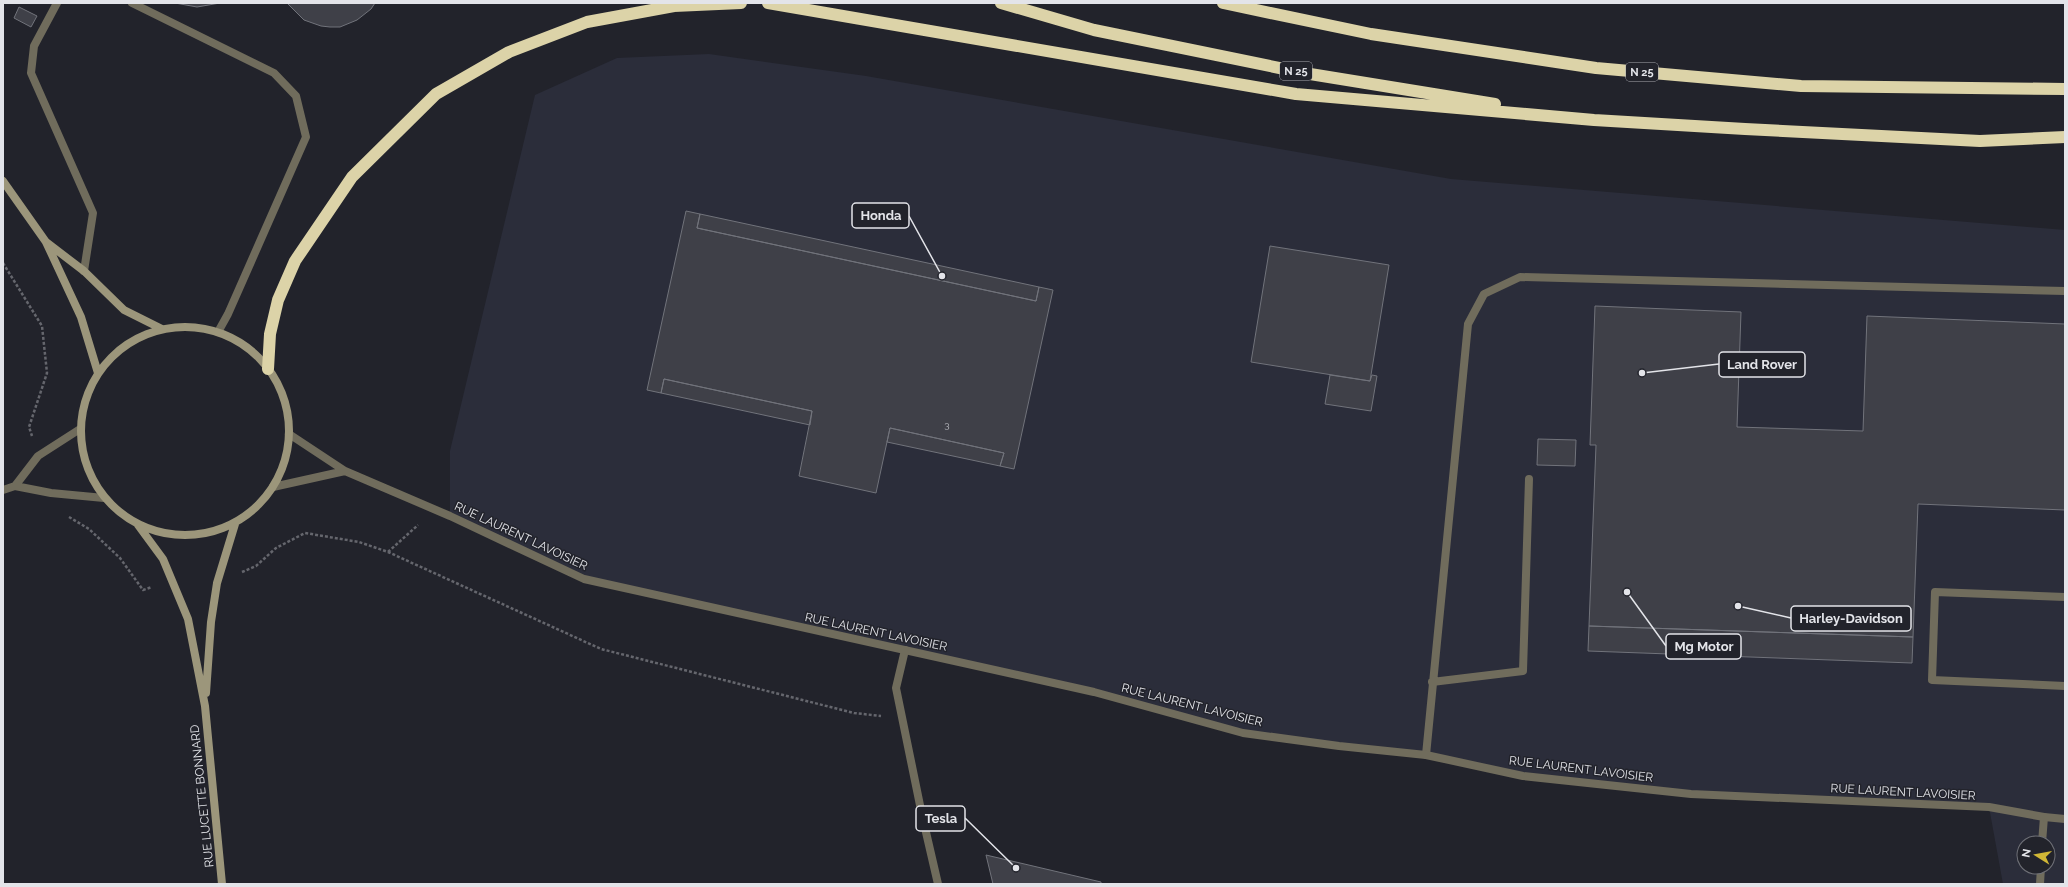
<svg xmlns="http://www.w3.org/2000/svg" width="2068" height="887" viewBox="0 0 2068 887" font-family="Raleway,sans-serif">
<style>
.built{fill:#2b2d3a;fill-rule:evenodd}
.building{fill:#3f4048;stroke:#71737b}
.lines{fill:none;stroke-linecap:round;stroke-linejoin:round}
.path{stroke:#65666d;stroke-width:2.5;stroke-dasharray:3 2;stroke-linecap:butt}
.lane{stroke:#706c5c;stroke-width:8}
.street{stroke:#706c5c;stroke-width:8}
.secondary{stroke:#9c967b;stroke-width:8}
.highway{stroke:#dcd3a8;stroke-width:12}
.labels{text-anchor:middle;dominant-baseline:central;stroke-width:3;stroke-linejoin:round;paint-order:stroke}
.number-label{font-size:10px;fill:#babbc1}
.shield{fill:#22232b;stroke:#a9aab0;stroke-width:1}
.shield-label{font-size:11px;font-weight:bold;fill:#e3e4e9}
.street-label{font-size:12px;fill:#e3e4e9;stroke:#22232b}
.leader{fill:none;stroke:#e3e4e9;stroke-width:1.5}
.callout-dot{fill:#e3e4e9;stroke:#22232b;stroke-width:1.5}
.callout{fill:#22232b;stroke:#e3e4e9;stroke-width:1.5}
.callout-label{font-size:13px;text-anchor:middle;font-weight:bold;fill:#e3e4e9}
</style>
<rect width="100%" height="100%" fill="#22232b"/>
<path class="built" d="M709,54L866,76L1451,179L2065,230V884H2003L1989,807L1691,794L1523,776L1426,755L1243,733L1094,692L584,579L450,516V451L535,95L617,58ZM2024,843H2048V867H2024Z"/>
<path class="building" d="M175,3H220L197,7Z
M287,3H375L371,9L357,20L340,27H330L321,26L304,20Z
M19,7L37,16L31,27L14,18Z
M686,211L700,214L697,228L1036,301L1039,287L1053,290L1014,469L1000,466L1004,453L890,428L876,493L799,476L812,411L664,379L661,393L647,390Z
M700,214L1039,287L1036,301L697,228Z
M1270,246L1389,265L1370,381L1251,362Z
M1595,306L1741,312L1737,427L1863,431L1867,316L2065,324V510L1918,504L1913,637L1589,626L1596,445H1590Z
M1330,375L1370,381L1372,375L1377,376L1371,411L1325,404Z
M664,379L812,411L810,425L661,393Z
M890,428L1004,453L1000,466L887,442Z
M1538,439L1576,440L1575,466L1537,465Z
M1589,626L1913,637L1912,663L1588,651Z
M986,855L1101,882V884H993Z"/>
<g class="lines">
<path class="path" d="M3,263L42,326L47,373L29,427L32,436
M69,517L89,529L120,558L143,590L152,587
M388,552L418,525
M242,572L256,566L276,548L305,533L359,542L388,552L601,649L854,713L881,716"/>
<path class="lane" d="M57,3L34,46L31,73L93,213L84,271
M132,3L274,73L296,96L306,137L228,314L218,332
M2065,597L1935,592L1932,680L2065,686
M905,650L896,688L922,815L938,884
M1432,682L1523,671L1529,479
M1426,755L1468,324L1484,294L1520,277L2065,291
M2042,843L2044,817
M2040,884L2041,867"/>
<path class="street" d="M289,434L345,471L450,516L584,579L1094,692L1243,733L1339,746L1426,755L1523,776L1691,794L1989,807L2044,817L2065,819
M15,486L38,456L80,429
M273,487L345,471
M3,490L15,486L51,493L104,498"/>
<path class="secondary" d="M3,181L46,242L81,317L98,373
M46,242L84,271L124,310L162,329
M81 431a104 104 0 1 1 208 0a104 104 0 1 1-208 0Z
M138,525L163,559L188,619L205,706L222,884
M206,693L211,622L217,583L235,524"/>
<path class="highway" d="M768,3L1296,94L1594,120L1745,129L1980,141L2065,137
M1001,3L1094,30L1304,73L1495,104
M1223,3L1371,34L1596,68L1801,86L2065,89
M268,369L270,334L278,300L295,261L352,177L436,94L509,52L587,22L674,6L741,3"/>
</g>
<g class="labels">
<g class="number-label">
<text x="947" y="424">3</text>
</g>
<g class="shield">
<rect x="1280" y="62" width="32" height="18" rx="3"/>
<rect x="1626" y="63" width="32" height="18" rx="3"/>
</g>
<g class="shield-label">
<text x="1296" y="71">N 25</text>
<text x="1642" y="72">N 25</text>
</g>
<g class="street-label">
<text transform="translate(521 536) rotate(25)">RUE LAURENT LAVOISIER</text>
<text transform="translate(876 632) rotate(12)">RUE LAURENT LAVOISIER</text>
<text transform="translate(1192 705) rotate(14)">RUE LAURENT LAVOISIER</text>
<text transform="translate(1581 769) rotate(7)">RUE LAURENT LAVOISIER</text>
<text transform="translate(1903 792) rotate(3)">RUE LAURENT LAVOISIER</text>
<text transform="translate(202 796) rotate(-96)">RUE LUCETTE BONNARD</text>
</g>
</g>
<path class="leader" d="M942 276L909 216M1642 373L1719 364M1738 606L1791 618M1627 592L1666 646M1016 868L965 818"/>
<g class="callout-dot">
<circle cx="942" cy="276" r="4"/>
<circle cx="1642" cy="373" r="4"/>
<circle cx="1738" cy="606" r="4"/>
<circle cx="1627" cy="592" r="4"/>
<circle cx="1016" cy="868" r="4"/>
</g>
<g class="callout">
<rect x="852" y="203" width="57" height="25" rx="4"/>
<rect x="1719" y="352" width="86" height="25" rx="4"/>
<rect x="1791" y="606" width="120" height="25" rx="4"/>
<rect x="1666" y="634" width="75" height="25" rx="4"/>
<rect x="916" y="806" width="49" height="25" rx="4"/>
</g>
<g class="callout-label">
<text x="881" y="220">Honda</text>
<text x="1762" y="369">Land Rover</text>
<text x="1851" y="623">Harley-Davidson</text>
<text x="1704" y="651">Mg Motor</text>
<text x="941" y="823">Tesla</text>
</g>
<rect width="2068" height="887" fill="none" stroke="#e3e4e9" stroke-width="8"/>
<g transform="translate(2036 855) rotate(281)"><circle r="19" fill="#22232b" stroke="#6f7077"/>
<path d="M0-3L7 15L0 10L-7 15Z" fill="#d1b736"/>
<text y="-6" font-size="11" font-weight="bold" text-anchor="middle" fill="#e3e4e9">N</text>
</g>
</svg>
